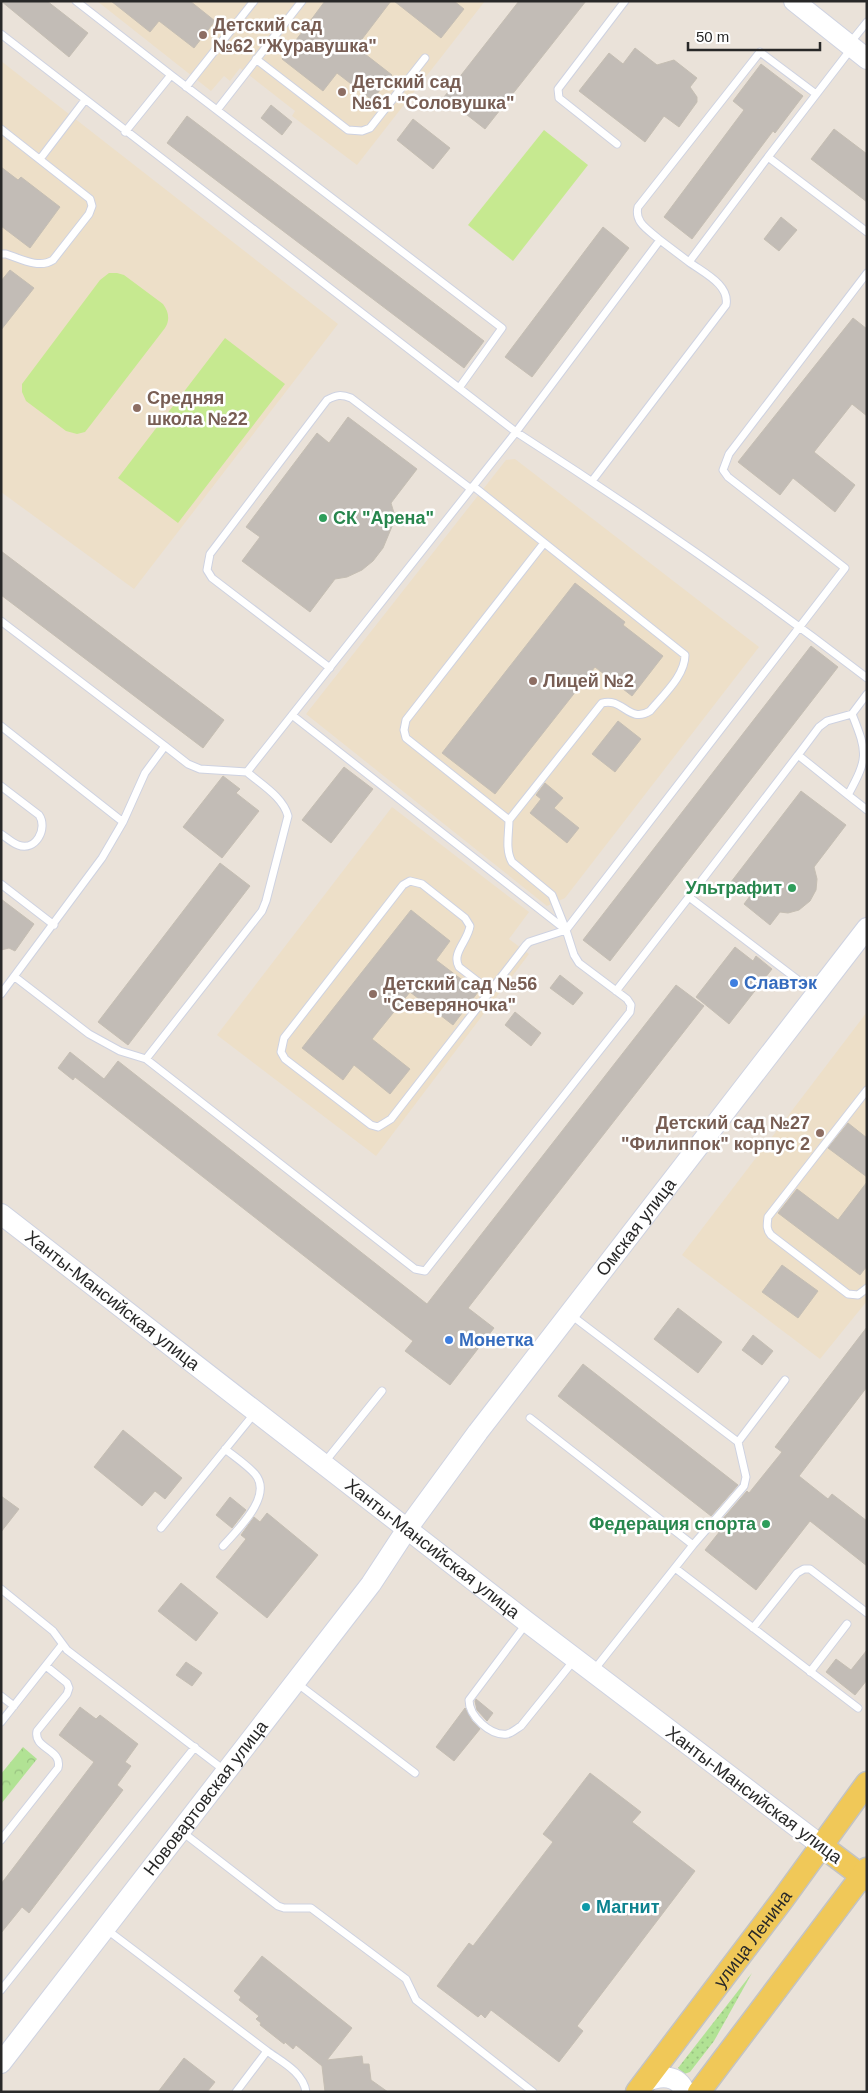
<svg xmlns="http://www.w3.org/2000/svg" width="868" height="2093" viewBox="0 0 868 2093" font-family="Helvetica,sans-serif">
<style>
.education{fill:#eddfc8}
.grass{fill:url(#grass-dots)}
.forest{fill:url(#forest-crowns)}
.pitch{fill:#c6e990}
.building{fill:#c2bcb6;stroke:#c5beb3}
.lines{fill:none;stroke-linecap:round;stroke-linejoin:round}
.lane-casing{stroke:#ced2e1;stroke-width:9}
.secondary-casing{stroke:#ced2e1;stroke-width:22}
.primary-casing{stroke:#c3c3c3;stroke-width:25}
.lane{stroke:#fff;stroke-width:7}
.secondary{stroke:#fff;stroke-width:20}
.primary{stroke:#f0c858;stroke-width:22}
.education-dot{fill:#8d6e63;stroke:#fff;stroke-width:2}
.leisure-dot{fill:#2e9e5b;stroke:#fff;stroke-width:2}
.shop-dot{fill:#3f7fe0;stroke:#fff;stroke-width:2}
.culture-dot{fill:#0f9aa8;stroke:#fff;stroke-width:2}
.labels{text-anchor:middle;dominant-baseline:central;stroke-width:5;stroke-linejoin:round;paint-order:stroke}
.education-label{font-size:18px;font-weight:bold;fill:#785e54;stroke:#fff;text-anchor:start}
.leisure-label{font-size:18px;font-weight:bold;fill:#27864d;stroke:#fff;text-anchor:end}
.shop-label{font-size:18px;font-weight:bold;fill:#366cbe;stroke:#fff;text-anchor:start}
.street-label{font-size:18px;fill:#282828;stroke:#fff}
.culture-label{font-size:18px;font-weight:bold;fill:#0d838f;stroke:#fff;text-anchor:start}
</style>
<defs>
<pattern id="grass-dots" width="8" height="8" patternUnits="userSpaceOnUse" patternTransform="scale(1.25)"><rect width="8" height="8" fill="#b1e294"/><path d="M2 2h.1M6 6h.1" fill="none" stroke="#98c280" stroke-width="1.8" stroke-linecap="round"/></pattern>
<pattern id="forest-crowns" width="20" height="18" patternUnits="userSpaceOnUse" patternTransform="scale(1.25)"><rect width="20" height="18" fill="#b1e294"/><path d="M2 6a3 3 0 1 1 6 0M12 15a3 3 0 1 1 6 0" fill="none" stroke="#98c280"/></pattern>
</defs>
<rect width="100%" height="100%" fill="#eae2d9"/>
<path class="education" d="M97,1H485L357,165L292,116L295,111L240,68L230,81L224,76L211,91Z
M1,61L338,324L134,589L1,492Z
M515,459L759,647L565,898L547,906L306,714L506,460Z
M392,807L529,912L509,939L529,954L376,1156L217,1035Z
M867,1012V1301L820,1359L682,1255Z"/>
<path class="grass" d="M752,1973L714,2041L690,2072L684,2074L678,2068Z"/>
<path class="forest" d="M23,1747L37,1759L1,1804V1774Z"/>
<path class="pitch" d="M544,130L588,165L513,261L468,225Z
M109,273H117L124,275L163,304C169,312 170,320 165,328L89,427L85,432L77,434L66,431L26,401L22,392V384L100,280Z
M225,338L285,384L178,523L118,478Z"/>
<path class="building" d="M1,1H47L88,33L69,57Z
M111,1H190L215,21L194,48L159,21L150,32Z
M325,1H391L356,47L392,75L372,100L337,73L323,91L282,59Z
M394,1H454L464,9L441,38Z
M519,1H586L485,129L444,97Z
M635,48L657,65L674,60L697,78L690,87L697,97V102L679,127L664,116L645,142L579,91L609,53L623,64Z
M761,64L803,96L775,133L773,131L692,239L664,217L744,110L733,101Z
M271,105L292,122L282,135L261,118Z
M187,116L484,341L464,368L167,143Z
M413,119L450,148L433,169L397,140Z
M834,129L867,154V202L811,159Z
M1,167L18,180L21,177L60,207L30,248L1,226Z
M781,217L797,230L779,251L764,239Z
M603,227L629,248L532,377L505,357Z
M10,270L34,288L1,330V281Z
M853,318L867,329V416L852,404L814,452L855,485L835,512L793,478L780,495L738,462Z
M348,417L417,469L391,503L394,513L393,524L383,548L373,561L362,570L347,577L335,579L310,612L242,561L260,537L246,527L317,433L329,443Z
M1,551L224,720L203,748L1,595Z
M575,583L625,622L623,625L663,656L632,696L595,667L495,794L442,753Z
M811,646L838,667L610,961L583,940Z
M618,721L641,739L615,772L592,754Z
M344,767L373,789L331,843L302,820Z
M223,776L240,789L236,793L259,811L222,858L183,827Z
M545,783L563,798L554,808L579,828L567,843L530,813L541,799L536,795Z
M801,791L846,825L814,867L817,879L816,890L810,901L799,910L788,913L780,912L770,925L744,904L750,896L731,882Z
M220,863L250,886L128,1045L98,1022Z
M1,899L34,924L15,951L9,948L1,950Z
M411,910L450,941L436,960L478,992L453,1025L410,992L372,1039L410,1069L390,1094L354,1065L343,1080L302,1048Z
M735,947L753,961L756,956L772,969L729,1024L696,997Z
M560,975L583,993L573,1005L550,988Z
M676,985L704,1006L468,1308L494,1328L450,1385L405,1351L413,1341L75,1077L73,1080L58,1068L70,1052L104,1079L118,1061L427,1304Z
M515,1012L541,1033L531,1046L505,1025Z
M848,1123L867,1138V1177L828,1148Z
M867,1182V1266L860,1275L778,1213L797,1189L838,1220Z
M782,1265L818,1291L798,1318L762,1292Z
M678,1308L722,1342L698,1373L654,1339Z
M867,1327V1387L799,1476L828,1499L832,1494L867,1521V1566L810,1521L756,1590L705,1550L724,1526L720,1522L747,1491L749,1493L782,1452L775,1447Z
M753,1335L773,1351L762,1365L742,1350Z
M583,1364L738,1485L711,1516L558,1396Z
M123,1430L182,1478L165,1499L155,1491L142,1506L94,1467Z
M1,1496L19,1509L1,1532Z
M230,1497L246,1510L232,1528L216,1515Z
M267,1513L318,1555L267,1618L216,1577L246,1539L241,1535L254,1517L260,1522Z
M181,1583L218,1613L196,1641L158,1611Z
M867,1650V1680L855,1695L826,1672L836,1659L851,1670Z
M186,1662L202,1673L192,1686L176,1675Z
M476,1699L493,1713L487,1721L477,1710L475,1701Z
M80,1707L96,1719L100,1715L138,1744L125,1762L131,1766L117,1785L123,1790L29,1913L22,1907L1,1933V1884L94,1762L59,1735Z
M465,1708L472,1721L480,1729L454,1761L436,1747Z
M590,1773L641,1812L632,1822L695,1871L577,2026L583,2031L559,2062L491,2010L485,2018L481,2014L478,2017L437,1986L469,1943L473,1946L553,1842L543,1834Z
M262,1956L352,2028L327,2060L362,2056L363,2064H369L371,2080L388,2092H325L322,2066L296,2045L293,2049L285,2042L284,2044L260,2025L261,2023L256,2019L259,2016L239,2000L241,1997L234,1991Z
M184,2058L215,2082L207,2092H158Z"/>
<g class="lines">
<g class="lane-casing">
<path id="lane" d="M76,1L171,75L125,132
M1,34L516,432C636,509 754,591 867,678
M850,43L867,22
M851,49L768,157L867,232
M256,59L348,130L362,131L370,128L425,58
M171,75L502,328L459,388
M186,87L254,1
M217,110L302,1
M1,129L90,199L92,206L89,214L53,260C39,269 21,259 6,254H1
M617,144L559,98L558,89L625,1
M40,159L85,100
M660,240C649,230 634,223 638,207L760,52L816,94
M592,481L726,305C730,285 704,273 689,262
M473,486L685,655C685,676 663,695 650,711C629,724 623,697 602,703L509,820
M544,543L406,720L404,730L406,738L509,820C509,833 505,850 512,862L552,895L566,930
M1,621L165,746
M330,668L212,578L207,570L210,554L327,400C336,395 341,394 351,398L471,489
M867,694L852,714C868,754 868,758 848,795L867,810
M292,715L566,930
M1,726L123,822
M798,755L819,727L827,721L852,714
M1,786L39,815C48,828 36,852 18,845C12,843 6,837 1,834
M1,884L54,925
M689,897L798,755L848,795
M15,977L89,1034L120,1051L146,1059L415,1269L425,1271L630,1012L631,1005L627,999L579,963L574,955L566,930L845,568L728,477L723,470L729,454L867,273
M490,991L459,967C451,953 468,941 470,926L465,918L422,884L410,881L403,885L284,1038L281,1052L285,1059L371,1125L378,1127L391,1119L526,945L529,942L566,930
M616,991L689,897L815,993
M1,994L102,858L123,822L145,773L165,746L188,764L200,769L247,772L516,432L660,240L689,262L768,157
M146,1059L262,911L266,901L288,816C283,797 262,785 247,772
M867,1090L768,1217C767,1225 766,1229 771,1235L848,1294L858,1295L867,1288
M571,1315L738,1442L746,1477L744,1486L693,1545L594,1670
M530,1418L693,1545
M738,1442L785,1380
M324,1463L382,1391
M161,1528L254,1414
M223,1546C237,1530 274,1496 255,1474C247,1465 235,1457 225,1449
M675,1568L858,1708
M1,1589L53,1631L67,1650L224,1770
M526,1624L469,1700C469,1716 490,1736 507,1734C512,1733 516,1729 521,1726L575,1659
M753,1628L797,1573L804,1569H810L867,1613
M810,1672L847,1624
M298,1684L415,1773
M1,1696L14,1706
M1,1722L62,1645
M181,1831L278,1906L284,1908H311L406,1979L416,2000L533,2092
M1,1840L58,1768C63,1749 33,1749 37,1731L67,1694L69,1688L67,1683L46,1666
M106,1929L267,2051L236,2092
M1,1990L195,1747
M267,2051C282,2062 303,2072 306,2092"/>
</g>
<g class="secondary-casing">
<g id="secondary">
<path d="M794,1L867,59"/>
<path id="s1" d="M1,1214L527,1622L822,1846"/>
<path id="s2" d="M1,2063L371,1584L407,1529L478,1432L867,928"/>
<path d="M645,2082C660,2075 678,2074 685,2092"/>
</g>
</g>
<g class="primary-casing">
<g id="primary">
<path d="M822,1846L867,1880"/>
<path id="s3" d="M637,2092L783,1899L867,1783"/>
<path d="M699,2092L867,1869"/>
</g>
</g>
<use href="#lane" class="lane"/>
<use href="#secondary" class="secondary"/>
<use href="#primary" class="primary"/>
</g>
<g class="education-dot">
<circle cx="203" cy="35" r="5"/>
<circle cx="342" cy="92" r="5"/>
<circle cx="137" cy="408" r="5"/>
<circle cx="533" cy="681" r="5"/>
<circle cx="373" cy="994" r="5"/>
<circle cx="820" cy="1133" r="5"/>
</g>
<g class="leisure-dot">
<circle cx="323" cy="518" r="5"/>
<circle cx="792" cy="888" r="5"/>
<circle cx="766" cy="1524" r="5"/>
</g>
<g class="shop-dot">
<circle cx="734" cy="983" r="5"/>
<circle cx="449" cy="1340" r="5"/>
</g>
<circle class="culture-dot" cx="586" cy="1907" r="5"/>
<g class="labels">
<g class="education-label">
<text x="213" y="25">Детский сад<tspan x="213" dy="21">№62 "Журавушка"</tspan></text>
<text x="352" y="82">Детский сад<tspan x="352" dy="21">№61 "Соловушка"</tspan></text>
<text x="147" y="398">Средняя<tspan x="147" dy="21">школа №22</tspan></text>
<text x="543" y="681">Лицей №2</text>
<text x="383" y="984">Детский сад №56<tspan x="383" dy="21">"Северяночка"</tspan></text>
<text x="810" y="1123" text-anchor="end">Детский сад №27<tspan x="810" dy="21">"Филиппок" корпус 2</tspan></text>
</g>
<g class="leisure-label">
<text x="333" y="518" text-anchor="start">СК "Арена"</text>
<text x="782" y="888">Ультрафит</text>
<text x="756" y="1524">Федерация спорта</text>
</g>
<g class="shop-label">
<text x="744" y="983">Славтэк</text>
<text x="459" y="1340">Монетка</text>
</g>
<g class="street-label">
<text stroke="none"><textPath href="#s2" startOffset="1050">Омская улица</textPath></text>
<text stroke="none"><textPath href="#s1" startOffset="141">Ханты-Мансийская улица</textPath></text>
<text stroke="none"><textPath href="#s1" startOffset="546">Ханты-Мансийская улица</textPath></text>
<text transform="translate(754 1795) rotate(37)">Ханты-Мансийская улица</text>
<text stroke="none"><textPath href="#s2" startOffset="335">Нововартовская улица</textPath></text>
<text stroke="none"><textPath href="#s3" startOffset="192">улица Ленина</textPath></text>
</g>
<g class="culture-label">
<text x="596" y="1907">Магнит</text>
</g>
</g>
<rect width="868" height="2093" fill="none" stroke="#282828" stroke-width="5"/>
<path d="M688 42v8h132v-8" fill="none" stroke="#282828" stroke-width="2.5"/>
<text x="696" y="42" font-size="15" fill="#282828" stroke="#ffffff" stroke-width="4" paint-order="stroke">50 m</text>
</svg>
